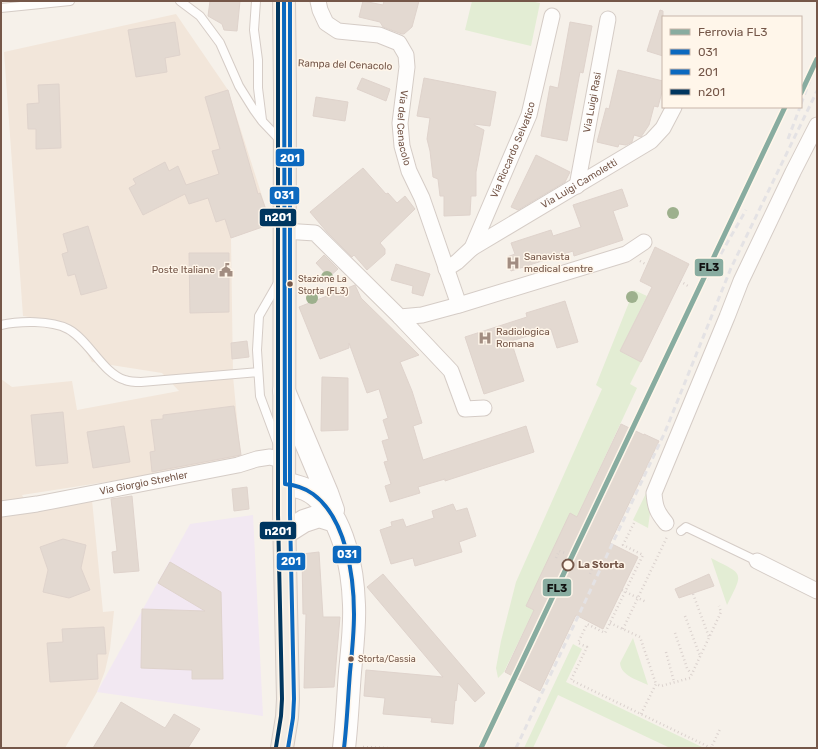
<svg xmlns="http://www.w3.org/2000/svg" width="818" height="749" viewBox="0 0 818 749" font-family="Rubik,sans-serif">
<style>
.residential{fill:#f2e6da}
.education{fill:#f2e8f2}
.green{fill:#e3edd4}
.building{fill:#e3d9d1;stroke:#dfd3cc}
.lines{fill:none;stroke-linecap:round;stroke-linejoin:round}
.lane-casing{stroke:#d5ccc6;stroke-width:10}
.street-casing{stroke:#d5ccc6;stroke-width:17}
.secondary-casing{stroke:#d6ccc6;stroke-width:24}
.primary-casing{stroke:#d5ccc6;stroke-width:24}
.path{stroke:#dad1cd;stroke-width:2.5;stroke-dasharray:1 3;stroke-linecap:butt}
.lane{stroke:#fefdfc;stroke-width:8}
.street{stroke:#fefdfc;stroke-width:15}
.secondary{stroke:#fefdfc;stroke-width:22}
.primary{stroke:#f2ece4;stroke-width:22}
.rail{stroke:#e4e2e4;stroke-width:3;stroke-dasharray:6 4;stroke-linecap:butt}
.bus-1-casing{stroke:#fff6ea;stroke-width:7}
.bus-2-casing{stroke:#fff6ea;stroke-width:7}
.bus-3-casing{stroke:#fff6ea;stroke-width:7}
.bus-1{stroke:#0c69bf;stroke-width:4}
.bus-2{stroke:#0c69bf;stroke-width:4}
.bus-3{stroke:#00365f;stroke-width:4}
.rail-1-casing{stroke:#fff6ea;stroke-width:8}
.rail-1{stroke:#88aca0;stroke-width:5}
.tree{fill:#9db08d}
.bus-dot{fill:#755749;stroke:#fff6ea;stroke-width:1.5}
.stop-dot{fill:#fff6ea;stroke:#755749;stroke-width:2}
.labels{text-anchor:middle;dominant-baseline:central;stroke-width:3;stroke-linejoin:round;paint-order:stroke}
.bus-label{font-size:9px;fill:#755749;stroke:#fff6ea;text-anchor:start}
.street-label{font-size:10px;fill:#755749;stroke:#fff6ea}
.poi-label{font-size:10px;fill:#755749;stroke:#fff6ea;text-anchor:start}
.stop-label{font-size:10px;font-weight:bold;fill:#755749;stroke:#fff6ea;text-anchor:start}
.line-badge{stroke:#fff6ea;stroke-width:1.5}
.badge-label{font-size:11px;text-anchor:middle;font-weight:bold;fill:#fff}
.pale-badge-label{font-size:11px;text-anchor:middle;font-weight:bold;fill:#111}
</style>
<rect width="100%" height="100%" fill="#f6f1ea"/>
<path class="residential" d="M176,14L228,90L271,224L231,238L233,376L241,461L22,495L31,512L92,500L103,612L114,611L110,649L105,671L97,692L65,748H1V379L12,387L72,381L77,410L179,391L162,373L92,362L70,324L23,316L4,52Z"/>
<path class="education" d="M253,515L263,716L97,692L190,524Z"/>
<path class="green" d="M472,1H530L540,3L531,46L465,30Z
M634,290L647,296L620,351L641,362L630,384L637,388L577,517L570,514L526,606L534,610L504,672L498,678L496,668L501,641L516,582L602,389L596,385Z
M651,483L649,498L650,513L648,528L633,520Z
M711,558C744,575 744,571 727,605Z
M633,638L648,685C638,680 621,676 620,663Z
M573,644L582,649L566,682L702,747V748H670L558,695L533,748H524Z"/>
<path class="building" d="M210,1H240L237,31L224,30L222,24L208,16Z
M363,1L383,5L384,1H419L412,27L404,34H402L383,27L380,22L359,17Z
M660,10L663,11V56L647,51Z
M175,22L180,55L165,58L167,72L136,77L128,30Z
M570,22L592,26L583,73L580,72L567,141L541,136L550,86L558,88Z
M618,70L663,81V88L658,107L654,106L649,125L641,137L634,135L632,142L626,145L619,144L618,147L597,142L606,108L609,109Z
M362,78L390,89L386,101L357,89Z
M424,78L496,92L490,126L474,124V125L484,130L476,172V196H471L470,215L444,216V196H440L438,179L433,177L430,151L427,139L430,118L417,116Z
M59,84L61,148L36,149V129H28L27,104L39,103L38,85Z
M228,90L258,194L260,193L271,224L231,238L225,219L216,222L208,198L189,204L185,194L143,215L129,188L136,184L133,179L165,162L169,171L178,166L186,185L219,174L212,151L220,149L205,97Z
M316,97L348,102L345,121L313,116Z
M536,155L570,172L565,182L518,210L511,207Z
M363,168L386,194L388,193L397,203L405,196L415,209L380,243L385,249V254L367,270L354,255L352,257L327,232L310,212Z
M622,189L628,206L613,211L623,240L574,256L573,251L511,271L507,257L515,254L511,243L551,230L553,236L581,227L573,205Z
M88,226L107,288L81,295L75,274L68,276L62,254L68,252L63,234Z
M655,247L689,264L641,362L620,351L652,287L640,281Z
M189,253H229V312L190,313Z
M324,255L338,269L329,277L316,263Z
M396,264L430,274L423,296L412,293L413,286L391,280Z
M355,285L361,298L419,355L400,362L412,391L422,423L413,426L423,460L526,426L534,452L445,481V479L418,487L420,493L390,502L385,486L391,484L384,462L388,461L382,441L389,439L383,420L388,418L379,389L367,393L349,343V348L320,359L299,307Z
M565,301L578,342L557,348L551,329L511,341L524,381L484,394L465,337L527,317L526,313Z
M247,341L249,357L232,359L231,343Z
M322,377L348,378V430L321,431Z
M234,406L241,455L152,472L150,452L155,451L151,420L163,419V415Z
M63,412L68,463L36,466L31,415Z
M621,424L644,435V434L659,441L610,543L638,557L603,629L576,615L540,691L505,672L534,610L526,606L570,513L577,517Z
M124,426L130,462L93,468L87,432Z
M247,487L249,509L234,511L232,489Z
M132,496L139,571L114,573L112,552L117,551L111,499Z
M453,504L456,511L467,508L476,536L459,542L462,552L415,566L413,558L391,564L380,530L392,526L391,522L403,519L406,527L434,518L432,511Z
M63,539L86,545L81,568L90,590L69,598L43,592L48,570L40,547Z
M319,552L323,617H340L334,687L304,688L306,614H303L302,554Z
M170,562L221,592L223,679H192V670L141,668L142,609L205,611L158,583Z
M383,574L485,693L475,702L458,683L456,701L455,700L453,724L431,722L432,718L383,714L385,698L364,696L366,670L443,677L367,587Z
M709,574L714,586L679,598L675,589Z
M104,627L106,654H97L98,679L50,682L47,643L63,642L62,629Z
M121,702L165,728L174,714L200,729L188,748H93Z"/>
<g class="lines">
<g class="lane-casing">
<path id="lane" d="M180,1L200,16L220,43L239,86L254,110L262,121L281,141
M256,1L254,30L258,60V88L262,120
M1,8L70,1
M1,325C19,321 51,320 68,329C89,340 103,374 125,380C130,382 136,382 141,382L258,372
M277,442L260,396L257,350L259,316L278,283
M681,531L686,527L757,561"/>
</g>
<g class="street-casing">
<g id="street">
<path id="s1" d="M318,1L320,10L326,23L338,31L379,35L399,43L406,55L407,67L400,123L402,146L409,171L422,198L459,305"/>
<path id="s2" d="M577,186L608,19"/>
<path d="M284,231L315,233L400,317L422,315L459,305L626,254L644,242"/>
<path id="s3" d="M472,248L651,141L663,128L674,107"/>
<path id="s4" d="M446,269L457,262L472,248L529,115L552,16"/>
<path d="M400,317L451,371L465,409L484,408"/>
<path id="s5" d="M1,509L37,504L238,465L257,459L270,457L285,461"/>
<path d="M666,523C657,512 655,507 654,493L727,317L741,281L793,172L817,125"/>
<path d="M757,561L817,591"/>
</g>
</g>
<g class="secondary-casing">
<path id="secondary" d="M284,391L327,493L333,510
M285,484C294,485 309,489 316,496C344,520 353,570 354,605C355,627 352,650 350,672C348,697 347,723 344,748
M285,533L304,521L319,516L335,521"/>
</g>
<g class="primary-casing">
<path id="primary" d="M282,748L287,717L288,699L284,515L285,94L284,1"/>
</g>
<path class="path" d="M302,64L393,67
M640,261L647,265
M680,281L688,286
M634,523L623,545L643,555L605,633L587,624L578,643L587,647L571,680L711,748L720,729
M556,558L559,551L565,553
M590,574L593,566L590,564
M622,590L646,602
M693,594L709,637
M685,616L700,656
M610,623L640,637L656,684
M623,629L667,537
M675,633L687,668L691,674
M666,652L674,682
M641,714L656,684L661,686L690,678L721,612L719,606
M363,747L390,748"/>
<use href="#lane" class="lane"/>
<use href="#street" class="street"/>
<use href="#secondary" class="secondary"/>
<use href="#primary" class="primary"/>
<path class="rail" d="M801,104L817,61
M788,139L800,107
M691,306L746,210
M516,748L665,432L731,268L817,91"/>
<g class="bus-1-casing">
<path id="bus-1" d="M284,1L285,484C295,485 305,488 313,494C346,518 354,576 354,614C354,634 352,653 350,672C348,697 347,723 344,748"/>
</g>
<g class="bus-2-casing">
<path id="bus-2" d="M288,748L293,718L294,699L290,515V1"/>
</g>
<g class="bus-3-casing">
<path id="bus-3" d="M276,747L281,716L282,699L278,515V1"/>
</g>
<use href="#bus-1" class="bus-1"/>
<use href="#bus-2" class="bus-2"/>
<use href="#bus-3" class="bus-3"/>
<g class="rail-1-casing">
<path id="rail-1" d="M801,93L817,59
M481,748L785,107"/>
</g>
<use href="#rail-1" class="rail-1"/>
</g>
<g class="tree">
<circle cx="673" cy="213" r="6"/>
<circle cx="327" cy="277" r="6"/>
<circle cx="632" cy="297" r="6"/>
<circle cx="312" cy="298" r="6"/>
</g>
<defs>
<g id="hospital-bare" transform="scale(1.08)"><path d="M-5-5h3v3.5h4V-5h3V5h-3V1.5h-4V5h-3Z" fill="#a28d81" stroke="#fff6ea" stroke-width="2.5" paint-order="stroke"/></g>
<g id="civic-bare" transform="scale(1.08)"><path d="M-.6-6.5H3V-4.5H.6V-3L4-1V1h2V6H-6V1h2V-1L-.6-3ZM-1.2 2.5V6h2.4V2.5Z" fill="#a28d81" stroke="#fff6ea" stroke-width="2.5" paint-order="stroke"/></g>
</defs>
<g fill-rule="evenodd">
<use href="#hospital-bare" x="513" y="263"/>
<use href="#civic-bare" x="226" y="270"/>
<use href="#hospital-bare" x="485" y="338"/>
</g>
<g class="bus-dot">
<circle cx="290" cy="284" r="3.5"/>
<circle cx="351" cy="659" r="3.5"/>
</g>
<circle class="stop-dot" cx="568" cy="565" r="5.5"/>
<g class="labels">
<g class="bus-label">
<text x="298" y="279">Stazione La<tspan x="298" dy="12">Storta (FL3)</tspan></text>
<text x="358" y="659">Storta/Cassia</text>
</g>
<g class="street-label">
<text transform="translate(345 65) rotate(2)">Rampa del Cenacolo</text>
<text stroke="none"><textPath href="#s2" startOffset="85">Via Luigi Rasi</textPath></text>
<text stroke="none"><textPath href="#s1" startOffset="188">Via del Cenacolo</textPath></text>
<text stroke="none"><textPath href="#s4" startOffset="140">Via Riccardo Selvatico</textPath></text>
<text stroke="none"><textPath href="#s3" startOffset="125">Via Luigi Camoletti</textPath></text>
<text stroke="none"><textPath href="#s5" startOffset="145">Via Giorgio Strehler</textPath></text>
</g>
<g class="poi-label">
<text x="524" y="257">Sanavista<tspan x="524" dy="12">medical centre</tspan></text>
<text x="215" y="270" text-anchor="end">Poste Italiane</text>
<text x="496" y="332">Radiologica<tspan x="496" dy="12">Romana</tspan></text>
</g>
<g class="stop-label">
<text x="578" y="565">La Storta</text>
</g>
</g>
<g class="line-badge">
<rect x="275" y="148" width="30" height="19" rx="4" fill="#0c69bf"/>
<rect x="269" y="186" width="31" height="19" rx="4" fill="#0c69bf"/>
<rect x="259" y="208" width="38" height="19" rx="4" fill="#00365f"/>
<rect x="694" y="258" width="30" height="19" rx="4" fill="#88aca0"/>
<rect x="259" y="521" width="38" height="19" rx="4" fill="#00365f"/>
<rect x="332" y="545" width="30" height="19" rx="4" fill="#0c69bf"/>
<rect x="276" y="552" width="30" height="19" rx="4" fill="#0c69bf"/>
<rect x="542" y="578" width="30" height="19" rx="4" fill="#88aca0"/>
</g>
<g class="badge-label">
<text x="290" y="162">201</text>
<text x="284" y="199">031</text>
<text x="278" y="221">n201</text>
<text x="278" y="535">n201</text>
<text x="347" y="558">031</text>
<text x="291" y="565">201</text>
</g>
<g class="pale-badge-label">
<text x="709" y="271">FL3</text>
<text x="557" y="592">FL3</text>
</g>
<rect width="818" height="749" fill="none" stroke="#755749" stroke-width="4"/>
<rect x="662" y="16" width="140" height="92" fill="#fff6ea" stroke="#c8b6aa"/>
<rect x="670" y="29" width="20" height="6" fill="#88aca0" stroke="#c8b6aa"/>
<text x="698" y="36" font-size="12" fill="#755749">Ferrovia FL3</text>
<rect x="670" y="49" width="20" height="6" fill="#0c69bf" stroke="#c8b6aa"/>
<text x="698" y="56" font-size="12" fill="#755749">031</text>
<rect x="670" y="69" width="20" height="6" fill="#0c69bf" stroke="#c8b6aa"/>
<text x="698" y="76" font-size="12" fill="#755749">201</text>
<rect x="670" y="89" width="20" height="6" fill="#00365f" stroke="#c8b6aa"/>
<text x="698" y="96" font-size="12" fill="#755749">n201</text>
</svg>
